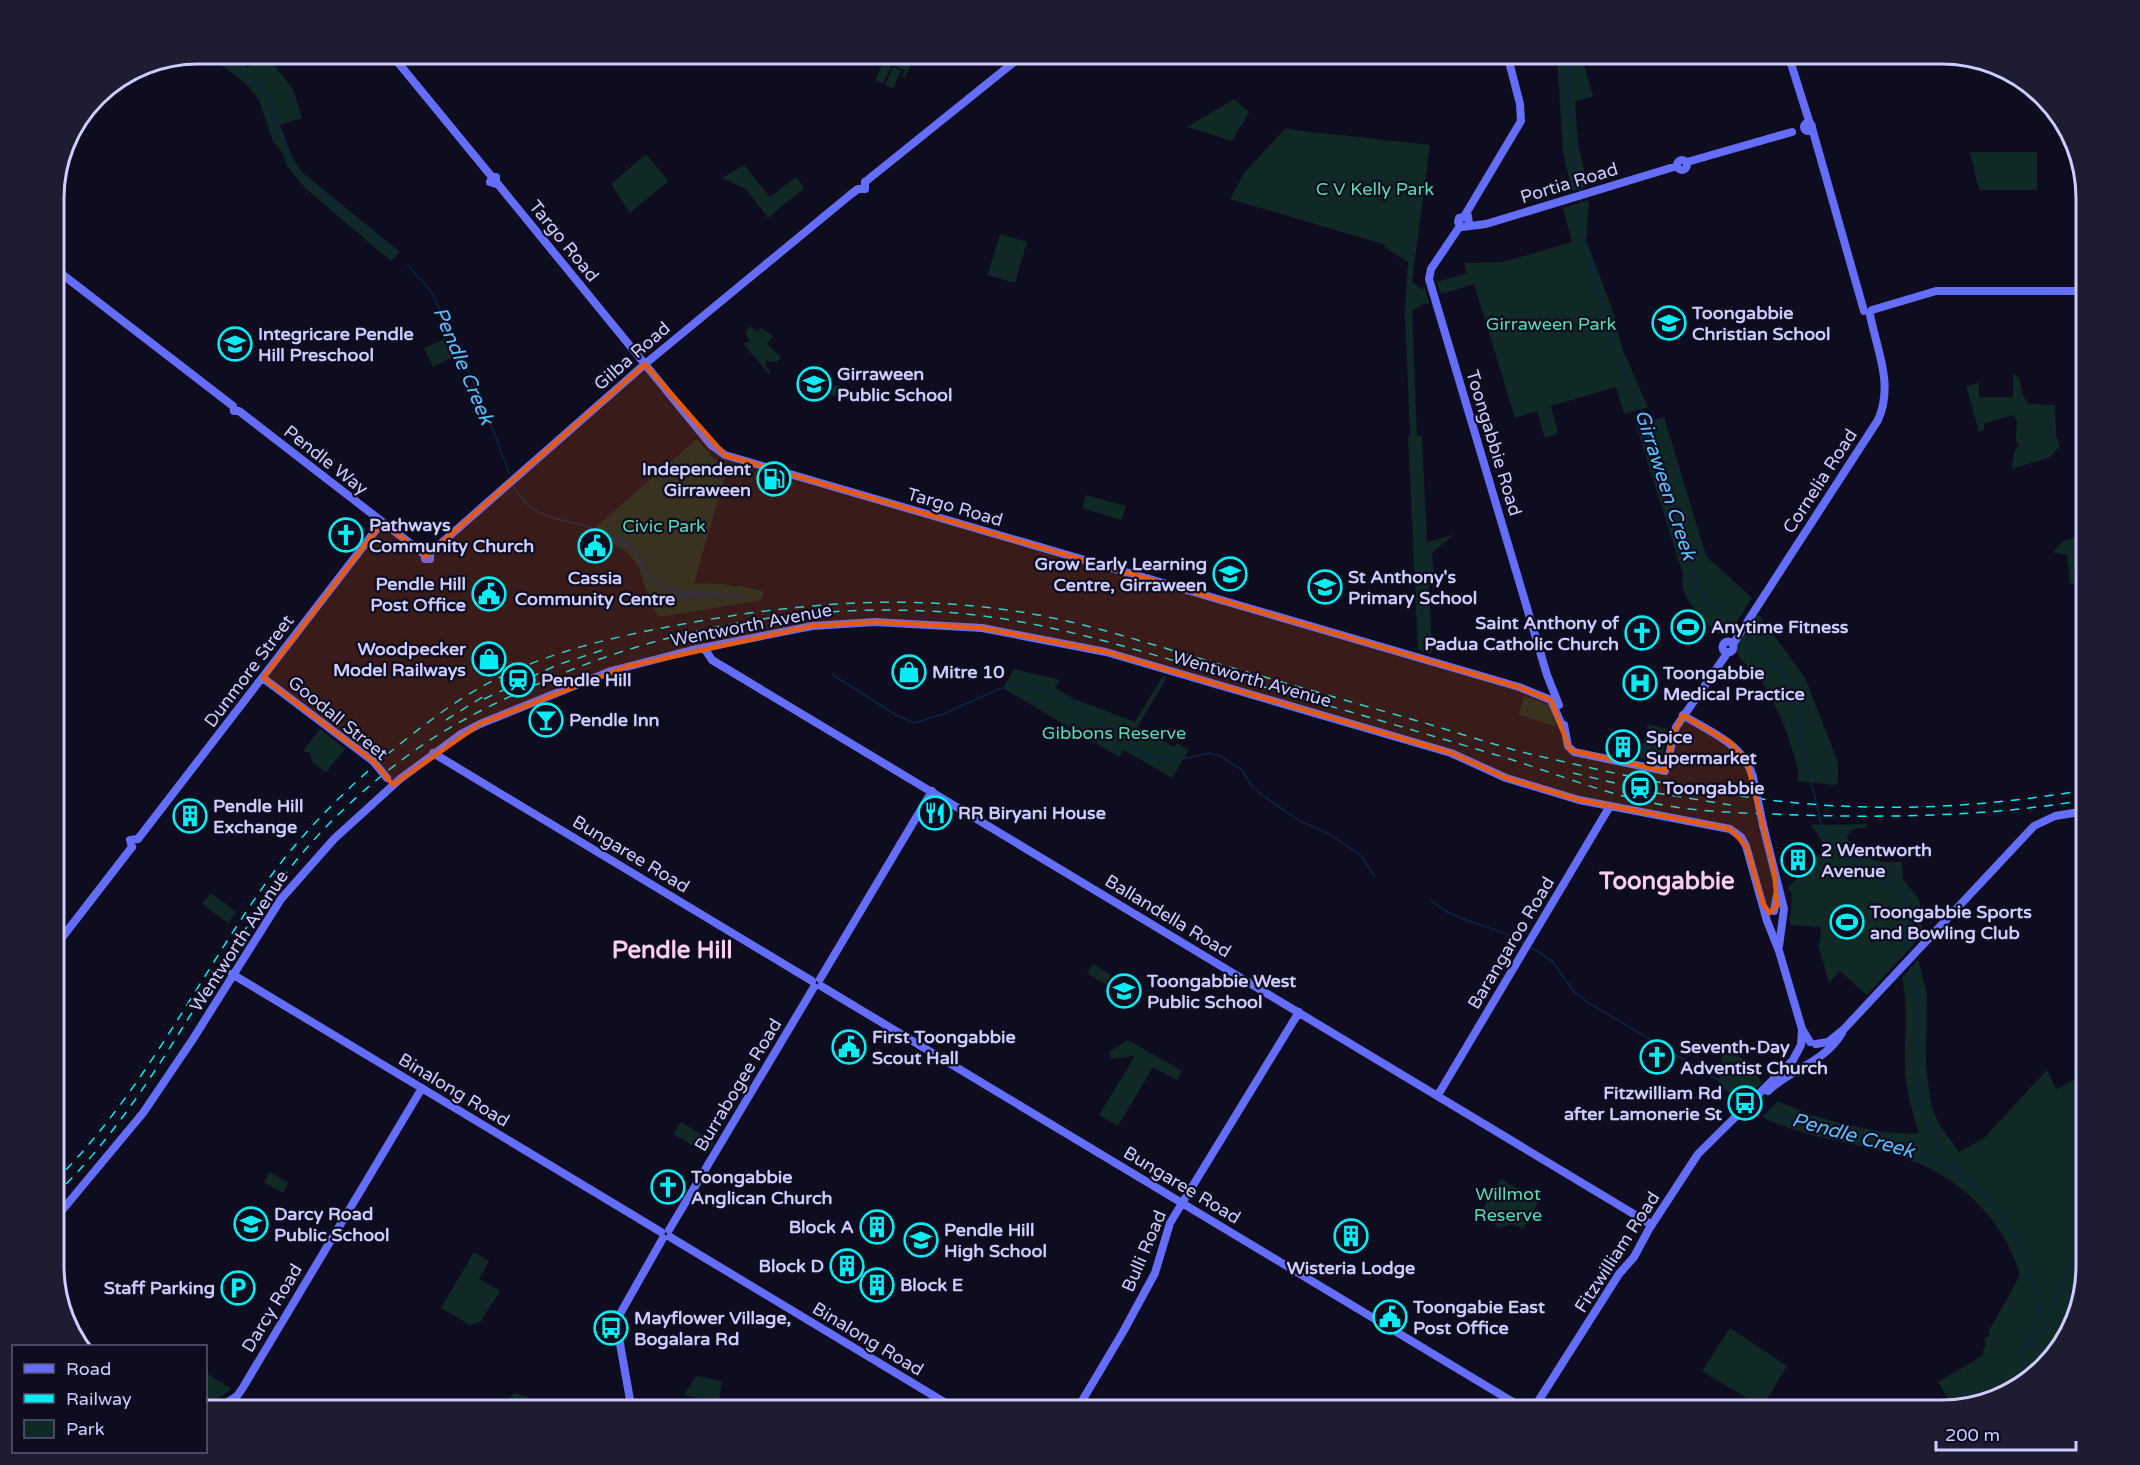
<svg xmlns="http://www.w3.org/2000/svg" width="2140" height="1465" viewBox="0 0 2140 1465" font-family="'Varela Round',sans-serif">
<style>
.green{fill:#102926}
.water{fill:#0d2643}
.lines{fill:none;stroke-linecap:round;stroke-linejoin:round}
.stream{stroke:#0d2643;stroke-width:1.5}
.secondary{stroke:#656dfc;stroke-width:8}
.rail{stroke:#04edf2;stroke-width:1.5;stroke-dasharray:9 8;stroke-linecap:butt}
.secondary-bridge{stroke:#656dfc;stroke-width:8}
.marked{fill:#e8590c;fill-opacity:0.2;stroke:#e8590c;stroke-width:4.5;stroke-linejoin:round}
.labels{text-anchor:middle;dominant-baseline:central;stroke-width:4.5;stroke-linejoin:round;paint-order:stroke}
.street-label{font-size:18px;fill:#ceccfe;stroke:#0e0d1f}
.park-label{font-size:18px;fill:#5adcb1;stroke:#0e0d1f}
.poi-label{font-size:18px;font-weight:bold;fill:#ceccfe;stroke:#0e0d1f;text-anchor:start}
.water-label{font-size:20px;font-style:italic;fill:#5cbffc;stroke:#0e0d1f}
.district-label{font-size:24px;font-weight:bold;fill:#fecef0;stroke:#0e0d1f}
.rim{fill:none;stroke:#ceccfe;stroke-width:3}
</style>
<rect width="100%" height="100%" fill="#0e0d1f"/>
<path class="green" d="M208,54H231L247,68L266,54L294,91L302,118L280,125L294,161L303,173L400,252L391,261L305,188L287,166L282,152L273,141L259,100L246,84Z
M1557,54H1581L1593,96L1575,102L1578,145L1588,186L1572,191L1563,152Z
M889,55L911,64L905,78L902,77L905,70L886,62Z
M883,63L891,66L883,84L875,80Z
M893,67L901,71L893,88L885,85Z
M1234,99L1249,112L1232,141L1187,127Z
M1285,129L1430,145L1412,282L1422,290L1424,286L1430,305L1426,303L1412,310L1417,435L1422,436L1427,542L1453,535L1432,553L1434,576L1438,581L1429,583L1432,654L1418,650L1408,436H1410L1405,313L1408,262L1384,247L1386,245L1230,199L1245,172Z
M1970,152H2037V190H1979Z
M646,154L668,181L630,213L611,184Z
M744,165L770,197L796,177L804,188L768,218L746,189L722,178Z
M1589,200L1586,240L1611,306L1623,351L1648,407L1624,414L1616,387L1551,406L1558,433L1545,438L1537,411L1515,418L1474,284L1441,294L1437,282L1467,273L1464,263L1503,262L1572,242L1563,208Z
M1000,234L1027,242L1015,283L988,275Z
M750,326L757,332L761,328L773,336L767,344L781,357L777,362L766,361L765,366L771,372L769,374L743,343L750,342L745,333Z
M447,338L454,356L433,367L424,348Z
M807,371L817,374L811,394L801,391Z
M2013,374L2019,377L2023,396L2029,404L2055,405L2056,435L2060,446L2050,457L2012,469L2014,452L2019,444L2016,441L2017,420L2013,415L1984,424V430L1979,432L1966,386L1979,383V397H2013Z
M834,385L851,390L848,400L831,395Z
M1664,417L1706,556L1752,598L1729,634L1720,635C1704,620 1678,599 1683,574L1636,425Z
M697,439L714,459L728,464L694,583L724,584L737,587L738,585L764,592L761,600L659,617C636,583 652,561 606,540L602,531L596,527Z
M1086,495L1126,506L1122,520L1082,508Z
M2086,534V556L2078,557L2074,569V584L2070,583L2067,555L2053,552L2063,541Z
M1756,615L1760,616L1805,678L1838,762V783L1835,785L1797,781L1799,774C1791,741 1780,711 1762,682C1752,667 1736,661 1736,645Z
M1014,669L1060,680L1055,688L1074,699L1135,722L1163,676L1167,677L1135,731L1146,736L1151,729L1160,735L1158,738L1174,747L1177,743L1189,750L1172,778L1124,750L1119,757L1003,688Z
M1524,696L1549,705L1556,726L1519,715Z
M1648,724L1668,729L1661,764L1640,758Z
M320,729L345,749L326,772L312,762L310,753L303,751Z
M1868,824L1865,828L1853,829L1846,837C1865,858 1873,864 1902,862L1903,879L1919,899L1923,934L1867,995L1840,971L1829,983L1819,948L1821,927L1790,925L1792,894L1788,888L1826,847L1811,825Z
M211,893L236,912L228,923L202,904Z
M1918,959L1927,994L1926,1066L1931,1104L1938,1123L1959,1152L1983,1139L2047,1070L2056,1089L2079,1078L2074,1067L2078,1064L2083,1043L2077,1037L2086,1027V1267L2076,1300L2059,1332L2058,1346L2062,1347L2014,1392L1953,1408L1938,1382L1982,1356L1986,1343L1984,1339L1990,1336L1988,1333L2020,1275C2006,1224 1964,1181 1915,1162C1865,1142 1810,1141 1762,1117L1778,1101C1811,1118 1884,1137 1919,1133C1912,1110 1905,1090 1905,1065C1904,1032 1909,1012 1902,978Z
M1093,964L1111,975L1105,984L1087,973Z
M1128,1040L1182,1071L1177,1080L1153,1067L1118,1126L1099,1115L1135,1056L1111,1059L1109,1052Z
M1734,1052L1749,1064L1762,1083L1744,1101L1719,1086L1722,1055Z
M681,1122L714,1142L707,1154L673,1134Z
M270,1172L288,1183L283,1193L264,1182Z
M1501,1179L1539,1202L1523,1229L1512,1224L1500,1228L1479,1215Z
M474,1252L489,1261L479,1279L500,1291L480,1322L470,1325L441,1308Z
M1730,1328L1787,1366L1762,1407L1702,1371Z
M206,1373L232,1389L206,1406Z
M696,1376L722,1381L719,1402L684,1395Z
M514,1393L528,1397L523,1411H497Z"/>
<path class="water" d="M602,532C623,536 636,544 644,564C647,570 649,575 654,580C682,600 715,585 745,597L741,600C726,592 706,602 689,597L686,602L648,580L632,550L608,538Z"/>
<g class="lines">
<path class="stream" d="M226,54L237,62L270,100L293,168L395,256
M1569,54L1570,121L1580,193
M1581,198L1583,233L1615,346L1660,455L1665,484L1680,526L1686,555L1710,604L1738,628
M408,265L430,290L443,316L484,406L509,473
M514,487C534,525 568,516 602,532
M1744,633L1791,684L1801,719L1800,736L1824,835L1839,852L1894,886L1906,902L1910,920L1905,938L1908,950
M833,675L896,715L914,723L943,714L999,689L1016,684L1025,685L1068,699L1132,746L1152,757L1174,761L1210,753L1220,756L1242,770L1251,785L1262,795L1300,821L1329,834L1350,848L1361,856L1375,877
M1431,900C1456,924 1495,924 1524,943
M1532,948L1552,961L1574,992L1589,1003L1745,1096
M1911,967C1915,986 1919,1004 1918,1022C1918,1036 1915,1050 1915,1064C1915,1107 1933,1145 1962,1176
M1771,1112L1789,1120C1830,1129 1875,1135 1914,1150C1972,1173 2017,1220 2032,1280C2034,1290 2040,1307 2038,1316C2035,1328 2025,1342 2020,1353
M2039,1315L2045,1302
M2024,1382L2020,1353L2035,1343L2046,1329L2054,1303L2086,1234"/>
<path class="secondary" d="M391,54L492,177H496V184L490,182L492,177
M1788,54L1810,124
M1804 127a4 4 0 1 1 8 0a4 4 0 1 1-8 0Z
M1812,128L1864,311
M1677 165a5 5 0 1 1 10 0a5 5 0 1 1-10 0Z
M1687,162L1792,132
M865,182L1024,54
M497,183L711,445L725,455L1519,687L1551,700L1564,730
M1465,215L1521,121L1520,104L1507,54
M1469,225L1468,216L1459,218L1458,222L1462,227L1486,224L1677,166
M1460,226L1431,269L1429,279L1547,675L1559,705
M54,268L233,406L234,411H239L424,554L425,559H430V553
M1872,310L1936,291H2086
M424,554L430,553L645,364L850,195L858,189H865V182
M1722.5 647a5.5 5.5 0 1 1 11 0a5.5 5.5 0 1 1-11 0Z
M1733,644L1878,420C1894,385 1877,350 1870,315
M704,648L712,660L1652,1225
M263,678L373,761
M1683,715C1711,733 1743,743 1753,777
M1564,725L1568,746L1574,752L1665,771L1676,727L1728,652
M433,753L812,981
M1763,825L1784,909L1779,946
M138,839L382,522
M132,847L130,840L138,839
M1774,911L1777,895
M54,948L132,847
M232,974L661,1232
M820,979L932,791
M821,986L1528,1411
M1816,1044L1828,1042L1844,1029L2034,826L2055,816L2086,811
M1768,1091C1791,1069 1825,1062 1842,1033
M1438,1095L1610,806
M54,1220L143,1113L193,1039L281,899L334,839L400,779L461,734L480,724L611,671L692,650L812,626L875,622L982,628L1106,652L1451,753L1506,778L1579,800L1730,829L1741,837L1746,846L1767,921L1779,951L1802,1029L1810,1042
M669,1230L814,987
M670,1237L959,1411
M214,1411L237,1396L242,1389L422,1088
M632,1411L616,1321L663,1238
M1076,1411L1123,1332L1155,1273L1170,1223L1299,1012
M1532,1411L1619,1274L1634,1257L1649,1229L1698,1154L1793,1060L1801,1045L1802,1030"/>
<path class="rail" d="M484,699L557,665L603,650
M446,720L489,693
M1573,773L1656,793L1731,805
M54,1182C143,1094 196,981 268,880C315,815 377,759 442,712C516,658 600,639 689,623C793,604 895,595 1000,609C1065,617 1128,637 1191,656C1269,678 1347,701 1425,723C1465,735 1506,749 1547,758C1651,782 1760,805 1867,807C1940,809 2014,802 2086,790
M54,1196C150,1104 202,981 283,877C319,830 360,791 407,756C457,719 513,694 571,670C691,622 827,602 957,613C1046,621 1130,648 1216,673C1308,700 1401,726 1493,754C1545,769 1595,791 1648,802C1697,813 1747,813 1798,815C1894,818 1990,816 2086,800"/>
<path class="secondary-bridge" d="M373,761L387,778
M1753,777L1763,825"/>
</g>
<path class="marked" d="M645,364L725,455L1519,687L1551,700L1570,750L1665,771L1674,732L1683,715L1731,743L1747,762L1774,869L1777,906L1770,913L1763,904L1746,846L1730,829L1579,800L1506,778L1451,753L1106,652L982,628L875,622L812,626L626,667L480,724L393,785L373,761L263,678L382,522L426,556Z"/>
<defs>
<g id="school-ring" transform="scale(1.725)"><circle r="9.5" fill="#0e0d1f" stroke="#04edf2" stroke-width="1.5"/><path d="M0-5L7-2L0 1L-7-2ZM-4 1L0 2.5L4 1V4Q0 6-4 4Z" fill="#04edf2"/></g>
<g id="fuel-ring" transform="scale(1.725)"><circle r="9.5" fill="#0e0d1f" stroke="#04edf2" stroke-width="1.5"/><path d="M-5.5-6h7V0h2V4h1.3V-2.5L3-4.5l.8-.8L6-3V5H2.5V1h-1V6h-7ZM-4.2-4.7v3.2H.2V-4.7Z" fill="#04edf2"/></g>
<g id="church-ring" transform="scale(1.725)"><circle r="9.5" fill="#0e0d1f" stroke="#04edf2" stroke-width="1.5"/><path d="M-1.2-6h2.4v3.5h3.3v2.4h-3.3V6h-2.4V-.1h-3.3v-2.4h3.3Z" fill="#04edf2"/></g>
<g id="civic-ring" transform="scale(1.725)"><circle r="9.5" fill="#0e0d1f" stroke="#04edf2" stroke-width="1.5"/><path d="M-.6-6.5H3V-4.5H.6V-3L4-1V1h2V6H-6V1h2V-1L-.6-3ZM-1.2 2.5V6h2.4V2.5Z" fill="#04edf2"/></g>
<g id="stadium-ring" transform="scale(1.725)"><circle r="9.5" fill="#0e0d1f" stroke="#04edf2" stroke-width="1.5"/><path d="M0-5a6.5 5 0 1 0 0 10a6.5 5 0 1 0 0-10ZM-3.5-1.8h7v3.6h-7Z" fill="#04edf2"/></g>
<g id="shop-ring" transform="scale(1.725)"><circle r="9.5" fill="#0e0d1f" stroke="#04edf2" stroke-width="1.5"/><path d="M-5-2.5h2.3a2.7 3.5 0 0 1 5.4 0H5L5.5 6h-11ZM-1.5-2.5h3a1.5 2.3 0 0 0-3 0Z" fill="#04edf2"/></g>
<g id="station-ring" transform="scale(1.725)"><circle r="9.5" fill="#0e0d1f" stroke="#04edf2" stroke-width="1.5"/><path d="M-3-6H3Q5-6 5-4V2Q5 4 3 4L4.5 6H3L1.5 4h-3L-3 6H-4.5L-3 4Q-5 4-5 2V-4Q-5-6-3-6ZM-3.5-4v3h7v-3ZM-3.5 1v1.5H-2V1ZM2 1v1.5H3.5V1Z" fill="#04edf2"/></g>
<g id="hospital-ring" transform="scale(1.725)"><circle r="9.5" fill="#0e0d1f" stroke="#04edf2" stroke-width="1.5"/><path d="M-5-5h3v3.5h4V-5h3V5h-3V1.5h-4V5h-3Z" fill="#04edf2"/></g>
<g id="bar-ring" transform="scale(1.725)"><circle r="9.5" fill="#0e0d1f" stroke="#04edf2" stroke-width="1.5"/><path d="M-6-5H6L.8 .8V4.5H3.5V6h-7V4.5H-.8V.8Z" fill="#04edf2"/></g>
<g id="building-ring" transform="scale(1.725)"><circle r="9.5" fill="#0e0d1f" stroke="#04edf2" stroke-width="1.5"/><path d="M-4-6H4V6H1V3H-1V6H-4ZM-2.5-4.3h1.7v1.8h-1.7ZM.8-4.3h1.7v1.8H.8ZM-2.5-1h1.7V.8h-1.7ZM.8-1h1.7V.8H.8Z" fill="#04edf2"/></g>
<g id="restaurant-ring" transform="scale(1.725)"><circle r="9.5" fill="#0e0d1f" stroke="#04edf2" stroke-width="1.5"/><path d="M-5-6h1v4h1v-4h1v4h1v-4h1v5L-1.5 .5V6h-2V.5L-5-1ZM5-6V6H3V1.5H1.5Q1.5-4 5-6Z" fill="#04edf2"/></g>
<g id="bus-ring" transform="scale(1.725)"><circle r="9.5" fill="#0e0d1f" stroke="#04edf2" stroke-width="1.5"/><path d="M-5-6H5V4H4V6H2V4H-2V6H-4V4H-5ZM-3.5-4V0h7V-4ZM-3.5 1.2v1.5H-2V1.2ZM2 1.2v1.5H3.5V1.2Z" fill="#04edf2"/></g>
<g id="parking-ring" transform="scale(1.725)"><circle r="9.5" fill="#0e0d1f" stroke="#04edf2" stroke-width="1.5"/><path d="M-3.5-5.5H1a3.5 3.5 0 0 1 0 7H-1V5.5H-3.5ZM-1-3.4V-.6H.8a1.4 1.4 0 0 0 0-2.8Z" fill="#04edf2"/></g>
</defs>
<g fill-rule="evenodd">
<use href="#school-ring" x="1669" y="323"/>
<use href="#school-ring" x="235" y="344"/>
<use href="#school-ring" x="814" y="384"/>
<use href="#fuel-ring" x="774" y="479"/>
<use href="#church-ring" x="346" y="535"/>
<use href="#civic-ring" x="595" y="546"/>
<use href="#school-ring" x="1230" y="574"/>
<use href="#school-ring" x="1325" y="587"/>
<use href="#civic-ring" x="489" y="594"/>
<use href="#stadium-ring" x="1688" y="627"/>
<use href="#church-ring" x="1642" y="633"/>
<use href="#shop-ring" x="489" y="659"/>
<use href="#shop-ring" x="909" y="672"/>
<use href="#station-ring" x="518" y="680"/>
<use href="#hospital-ring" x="1640" y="683"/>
<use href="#bar-ring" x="546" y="720"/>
<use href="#building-ring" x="1623" y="747"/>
<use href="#station-ring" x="1640" y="788"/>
<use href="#restaurant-ring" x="935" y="813"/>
<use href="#building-ring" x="190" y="816"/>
<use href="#building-ring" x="1798" y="860"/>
<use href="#stadium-ring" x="1847" y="922"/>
<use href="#school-ring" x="1124" y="991"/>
<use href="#civic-ring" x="849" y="1047"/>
<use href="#church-ring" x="1657" y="1057"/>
<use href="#bus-ring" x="1745" y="1103"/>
<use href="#church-ring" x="668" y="1187"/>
<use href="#school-ring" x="251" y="1224"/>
<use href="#building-ring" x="877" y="1227"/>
<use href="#building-ring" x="1351" y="1236"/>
<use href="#school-ring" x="921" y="1240"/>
<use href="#building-ring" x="847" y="1266"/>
<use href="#building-ring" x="877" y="1285"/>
<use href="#parking-ring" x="238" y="1288"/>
<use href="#civic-ring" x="1390" y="1317"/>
<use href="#bus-ring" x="611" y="1328"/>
</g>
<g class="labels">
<g class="street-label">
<text transform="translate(1569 183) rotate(-17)">Portia Road</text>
<text transform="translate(564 241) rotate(51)">Targo Road</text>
<text transform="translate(632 356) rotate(-41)">Gilba Road</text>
<text transform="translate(1494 443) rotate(73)">Toongabbie Road</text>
<text transform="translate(326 460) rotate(38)">Pendle Way</text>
<text transform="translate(1820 481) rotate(-57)">Cornelia Road</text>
<text transform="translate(955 507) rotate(16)">Targo Road</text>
<text transform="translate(751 625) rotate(-11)">Wentworth Avenue</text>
<text transform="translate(249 671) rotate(-53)">Dunmore Street</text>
<text transform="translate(1252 679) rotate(16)">Wentworth Avenue</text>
<text transform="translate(338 718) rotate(39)">Goodall Street</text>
<text transform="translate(631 854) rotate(31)">Bungaree Road</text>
<text transform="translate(1168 916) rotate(31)">Ballandella Road</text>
<text transform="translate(239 941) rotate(-57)">Wentworth Avenue</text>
<text transform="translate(1511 943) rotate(-59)">Barangaroo Road</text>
<text transform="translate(738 1085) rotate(-59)">Burrabogee Road</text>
<text transform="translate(454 1090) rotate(31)">Binalong Road</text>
<text transform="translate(1182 1185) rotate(31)">Bungaree Road</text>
<text transform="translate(1144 1251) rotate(-67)">Bulli Road</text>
<text transform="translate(1617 1252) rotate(-57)">Fitzwilliam Road</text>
<text transform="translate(272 1308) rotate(-59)">Darcy Road</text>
<text transform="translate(868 1339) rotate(31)">Binalong Road</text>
</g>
<g class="park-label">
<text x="1375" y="189">C V Kelly Park</text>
<text x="1551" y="324">Girraween Park</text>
<text x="664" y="526">Civic Park</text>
<text x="1114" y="733">Gibbons Reserve</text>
<text x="1508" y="1194">Willmot<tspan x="1508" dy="21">Reserve</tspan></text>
</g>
<g class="poi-label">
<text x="1692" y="313">Toongabbie<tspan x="1692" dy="21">Christian School</tspan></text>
<text x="258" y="334">Integricare Pendle<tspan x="258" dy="21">Hill Preschool</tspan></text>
<text x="837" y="374">Girraween<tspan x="837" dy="21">Public School</tspan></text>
<text x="751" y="469" text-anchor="end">Independent<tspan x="751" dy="21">Girraween</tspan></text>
<text x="369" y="525">Pathways<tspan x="369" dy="21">Community Church</tspan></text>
<text x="1207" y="564" text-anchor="end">Grow Early Learning<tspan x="1207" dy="21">Centre, Girraween</tspan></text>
<text x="1348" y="577">St Anthony's<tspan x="1348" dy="21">Primary School</tspan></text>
<text x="595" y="578" text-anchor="middle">Cassia<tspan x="595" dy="21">Community Centre</tspan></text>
<text x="466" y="584" text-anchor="end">Pendle Hill<tspan x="466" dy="21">Post Office</tspan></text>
<text x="1619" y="623" text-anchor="end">Saint Anthony of<tspan x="1619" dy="21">Padua Catholic Church</tspan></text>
<text x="1711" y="627">Anytime Fitness</text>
<text x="466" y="649" text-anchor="end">Woodpecker<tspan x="466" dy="21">Model Railways</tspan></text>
<text x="932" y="672">Mitre 10</text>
<text x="1663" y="673">Toongabbie<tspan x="1663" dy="21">Medical Practice</tspan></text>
<text x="541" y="680">Pendle Hill</text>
<text x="569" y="720">Pendle Inn</text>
<text x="1646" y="737">Spice<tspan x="1646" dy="21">Supermarket</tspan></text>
<text x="1663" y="788">Toongabbie</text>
<text x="213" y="806">Pendle Hill<tspan x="213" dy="21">Exchange</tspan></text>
<text x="958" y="813">RR Biryani House</text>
<text x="1821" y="850">2 Wentworth<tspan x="1821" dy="21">Avenue</tspan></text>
<text x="1870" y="912">Toongabbie Sports<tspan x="1870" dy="21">and Bowling Club</tspan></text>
<text x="1147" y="981">Toongabbie West<tspan x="1147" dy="21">Public School</tspan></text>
<text x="872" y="1037">First Toongabbie<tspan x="872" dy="21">Scout Hall</tspan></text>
<text x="1680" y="1047">Seventh-Day<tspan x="1680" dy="21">Adventist Church</tspan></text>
<text x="1722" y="1093" text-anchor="end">Fitzwilliam Rd<tspan x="1722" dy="21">after Lamonerie St</tspan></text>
<text x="691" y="1177">Toongabbie<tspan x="691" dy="21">Anglican Church</tspan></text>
<text x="274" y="1214">Darcy Road<tspan x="274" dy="21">Public School</tspan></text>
<text x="854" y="1227" text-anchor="end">Block A</text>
<text x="944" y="1230">Pendle Hill<tspan x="944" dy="21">High School</tspan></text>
<text x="824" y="1266" text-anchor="end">Block D</text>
<text x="1351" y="1268" text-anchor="middle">Wisteria Lodge</text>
<text x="900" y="1285">Block E</text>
<text x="215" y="1288" text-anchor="end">Staff Parking</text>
<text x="1413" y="1307">Toongabie East<tspan x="1413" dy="21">Post Office</tspan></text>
<text x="634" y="1318">Mayflower Village,<tspan x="634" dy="21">Bogalara Rd</tspan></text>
</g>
<g class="water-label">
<text transform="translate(463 366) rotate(67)">Pendle Creek</text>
<text transform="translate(1665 485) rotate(72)">Girraween Creek</text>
<text transform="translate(1853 1136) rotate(15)">Pendle Creek</text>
</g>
<g class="district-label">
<text x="1667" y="881">Toongabbie</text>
<text x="672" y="950">Pendle Hill</text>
</g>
</g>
<path d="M0 0H2140V1465H0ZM198 64H1942A134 134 0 0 1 2076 198V1266A134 134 0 0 1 1942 1400H198A134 134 0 0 1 64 1266V198A134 134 0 0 1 198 64Z" fill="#1d1c31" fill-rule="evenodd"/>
<path class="rim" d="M198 64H1942A134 134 0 0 1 2076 198V1266A134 134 0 0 1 1942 1400H198A134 134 0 0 1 64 1266V198A134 134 0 0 1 198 64Z"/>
<rect x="12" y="1345" width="195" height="108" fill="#0e0d1f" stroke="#5b5978" stroke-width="1.5"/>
<rect x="24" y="1364" width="30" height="9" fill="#656dfc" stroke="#5b5978" stroke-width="1.5"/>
<text x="66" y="1375" font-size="18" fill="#ceccfe">Road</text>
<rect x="24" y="1394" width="30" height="9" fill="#04edf2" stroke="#5b5978" stroke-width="1.5"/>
<text x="66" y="1405" font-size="18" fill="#ceccfe">Railway</text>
<rect x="24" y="1420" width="30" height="18" fill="#102926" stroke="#5b5978" stroke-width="1.5"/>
<text x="66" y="1435" font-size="18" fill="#ceccfe">Park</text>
<path d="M1936 1441v9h140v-9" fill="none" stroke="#ceccfe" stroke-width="3"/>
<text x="1945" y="1441" font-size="18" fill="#ceccfe" stroke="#0e0d1f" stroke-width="4.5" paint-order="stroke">200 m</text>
</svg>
